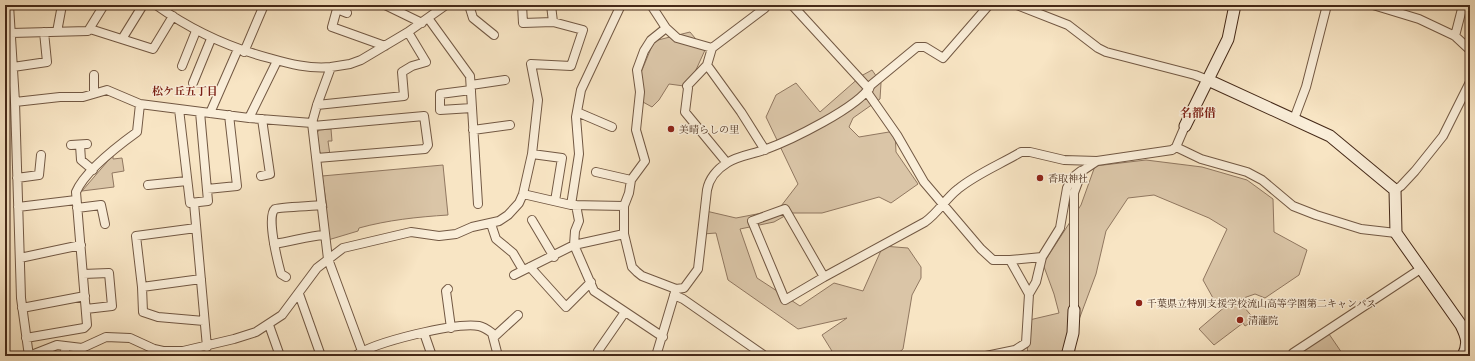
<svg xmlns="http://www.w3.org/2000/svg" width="1475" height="361" viewBox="0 0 1475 361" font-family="'Libre Caslon Text','Noto Serif JP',serif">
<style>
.green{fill:#dac5a7;stroke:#907760}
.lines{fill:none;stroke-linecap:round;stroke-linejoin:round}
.street-casing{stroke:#725843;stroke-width:10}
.secondary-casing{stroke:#452918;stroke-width:13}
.street{stroke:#faeed9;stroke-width:8}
.secondary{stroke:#faeed9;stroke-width:11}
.poi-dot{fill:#8f2418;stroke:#faeed9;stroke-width:1.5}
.labels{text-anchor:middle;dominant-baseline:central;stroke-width:3;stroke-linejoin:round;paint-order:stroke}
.poi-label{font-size:10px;fill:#452918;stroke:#faeed9;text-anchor:start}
.neighbourhood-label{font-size:11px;font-weight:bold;fill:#7a1f14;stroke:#faeed9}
.quarter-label{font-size:12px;font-weight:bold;fill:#7a1f14;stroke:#faeed9}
</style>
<rect width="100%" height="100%" fill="#f8e5c4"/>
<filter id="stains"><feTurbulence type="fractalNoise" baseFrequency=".005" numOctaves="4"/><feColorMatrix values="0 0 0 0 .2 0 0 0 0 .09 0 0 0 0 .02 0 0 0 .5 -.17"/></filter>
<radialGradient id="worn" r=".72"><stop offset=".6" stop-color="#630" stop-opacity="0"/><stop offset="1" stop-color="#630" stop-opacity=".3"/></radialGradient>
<path class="green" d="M690,32L705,50L695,72L684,86L669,84L659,100L652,107L643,102L640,75L654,41Z
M872,70L881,83L880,99L853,118L849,127L859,137L895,131L896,152L918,184L891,203L879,197L822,213H790L774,222L740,229L757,278L800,306L834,283L863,291L883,246L908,248L921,267V278L912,295L903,349L895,356H835L822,335L847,318L798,329L728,280L716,233L703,234L706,211L736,218L778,210L798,184L766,117L776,95L796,83L820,112L861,76Z
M331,129L332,141H328L330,155L320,154L317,133L319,130Z
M113,155V159L122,158L124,171L112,173L114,187L82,191Z
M1146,160L1202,167L1247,180L1273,199L1274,232L1307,250L1299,275L1265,298L1255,294L1238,300L1255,320L1245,326L1243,323L1214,345L1199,329L1227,305L1218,307L1203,280L1227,229L1209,218L1154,195L1128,198L1106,231L1096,274L1074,333L1075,356H1028L1025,321L1059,313L1054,294L1043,264L1081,205L1095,166Z
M443,165L448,215C417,217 388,220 359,228L358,231L328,240L325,208H327L322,176Z
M1329,334L1344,356H1299L1298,353Z"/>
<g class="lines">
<g class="street-casing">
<path id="street" d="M9,5L15,102L21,298L29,356
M156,5C191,30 227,47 269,58C290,64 309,69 331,67
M385,5L422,23
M469,5L473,18L494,35
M551,5L553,22
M651,5L666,28L677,38L712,48
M792,5L869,89
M1017,5L1068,25L1098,48L1106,52L1195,75L1208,80
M1373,5L1419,19L1455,36L1470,50
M347,13L337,9L332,27L385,46
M428,18L470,76L478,204
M666,28L651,40L644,51L637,70L640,92L636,130L645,161L631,180L629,193L624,206V234L632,267L637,272L642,276L676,289
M90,29L153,49L173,16
M57,32L62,5
M11,33L88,31L104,5
M1455,36L1463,5
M122,39L143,5
M244,52L264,5
M707,65L687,86L688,88L685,112L727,163
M182,66L196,31
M13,67L47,62L44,32
M94,75V93
M193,83L211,39
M471,85L505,80
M471,90L440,94V110L472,108
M867,92L897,135L924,182L981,249L993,260H1010L1029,294
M15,102L60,97H83L107,90L140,104
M317,105L404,96L402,72L412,66L426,62L408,32
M179,109L190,203L208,201L200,112
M577,112L612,127
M210,113L238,49
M249,118L277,61
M1294,119L1306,87L1327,5
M313,126L424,116L428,145L425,149L317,158
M473,130L510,125
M71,145L87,144
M80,145L81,160L93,170
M1176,147L1201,159L1247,172L1262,180L1293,206L1316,215L1361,229L1396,233
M765,150L741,112L707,65L712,48L765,8
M532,154L562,158L555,201
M596,172L631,180
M261,176L270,174L262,119
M17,178L39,175L41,155
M148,185L187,181
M207,189L237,186L229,115
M1395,190L1401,186L1415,171L1443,136L1470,82
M523,194L571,205L624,206
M194,203L207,347
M571,205L579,154L576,117L581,90L621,5
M576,205L579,221L575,231L574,245L594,291L663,337
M18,207L76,200
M77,208L101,205L105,224
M532,220L554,257
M491,224L496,239L513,253L523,270
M274,244C291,242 307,236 324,235
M20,258L81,245
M1010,260L1042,257
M530,267L566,307L591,282
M83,274L109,273L112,306L86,309
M514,275L574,245L624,234
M286,277L281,274C278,263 266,216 275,209C278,207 315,206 322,205
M824,277L785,300L752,221L785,209L824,277L925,222C939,212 945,199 958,189C976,174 1001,164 1021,152H1030L1064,160L1097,161
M201,279L142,287L143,312L158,317L204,321
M142,287L136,236L196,228
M448,289L446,291L451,328
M299,294L321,356
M674,295L683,299L765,356
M22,308L85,296
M1074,310V193L1082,171L1097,161L1172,150L1176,147L1185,126
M269,325L280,356
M424,333L432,356
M494,337L518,315
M26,338L84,328L87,325L76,192C85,171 119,145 137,132L140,104L249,118L312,123
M65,346V356
M362,351L328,259L312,123L317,105L331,67L350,64L361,60L408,32L446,5
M598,351L625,312
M1293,353L1422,268
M29,356L57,345L82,348L106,337L130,338L154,349L163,351H183L234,339L256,332L282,315L317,268L343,248L411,232L439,236L456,234L472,227L499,221L508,215L519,203L523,194L532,154L538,100L531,64L571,66L583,30L553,22L523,23L522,5
M355,356C374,342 456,322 479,326C484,327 488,330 492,333L498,356
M656,356L676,289L684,288L698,269L707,190C709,179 717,169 727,163C737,156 753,154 764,150C789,141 860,107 871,85L917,47H925L943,58L989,5
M986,356L1015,350L1026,343L1029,294L1036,282L1042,257L1060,228L1067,188L1072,178L1081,171"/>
</g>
<g class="secondary-casing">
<path id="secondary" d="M1208,80L1330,136L1395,190L1396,233L1461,325C1467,337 1469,344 1463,356
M1185,126L1228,39L1235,5
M1067,356L1073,333L1074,310"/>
</g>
<use href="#street" class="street"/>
<use href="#secondary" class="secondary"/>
</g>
<g class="poi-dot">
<circle cx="671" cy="129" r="4"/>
<circle cx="1040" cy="178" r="4"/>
<circle cx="1139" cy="303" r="4"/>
<circle cx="1240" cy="320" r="4"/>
</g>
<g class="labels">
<g class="poi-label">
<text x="679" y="129">美晴らしの里</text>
<text x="1048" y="178">香取神社</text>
<text x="1147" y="303">千葉県立特別支援学校流山高等学園第二キャンパス</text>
<text x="1248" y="320">清瀧院</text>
</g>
<g class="neighbourhood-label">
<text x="185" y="91">松ケ丘五丁目</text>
</g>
<g class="quarter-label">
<text x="1198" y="112">名都借</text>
</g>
</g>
<rect width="1475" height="361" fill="none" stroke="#f8e5c4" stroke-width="20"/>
<rect x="6" y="6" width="1463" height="349" fill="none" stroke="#452918" stroke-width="2"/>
<rect x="10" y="10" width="1455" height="341" fill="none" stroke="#452918"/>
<rect width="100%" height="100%" filter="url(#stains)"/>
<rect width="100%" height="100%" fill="url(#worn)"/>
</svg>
